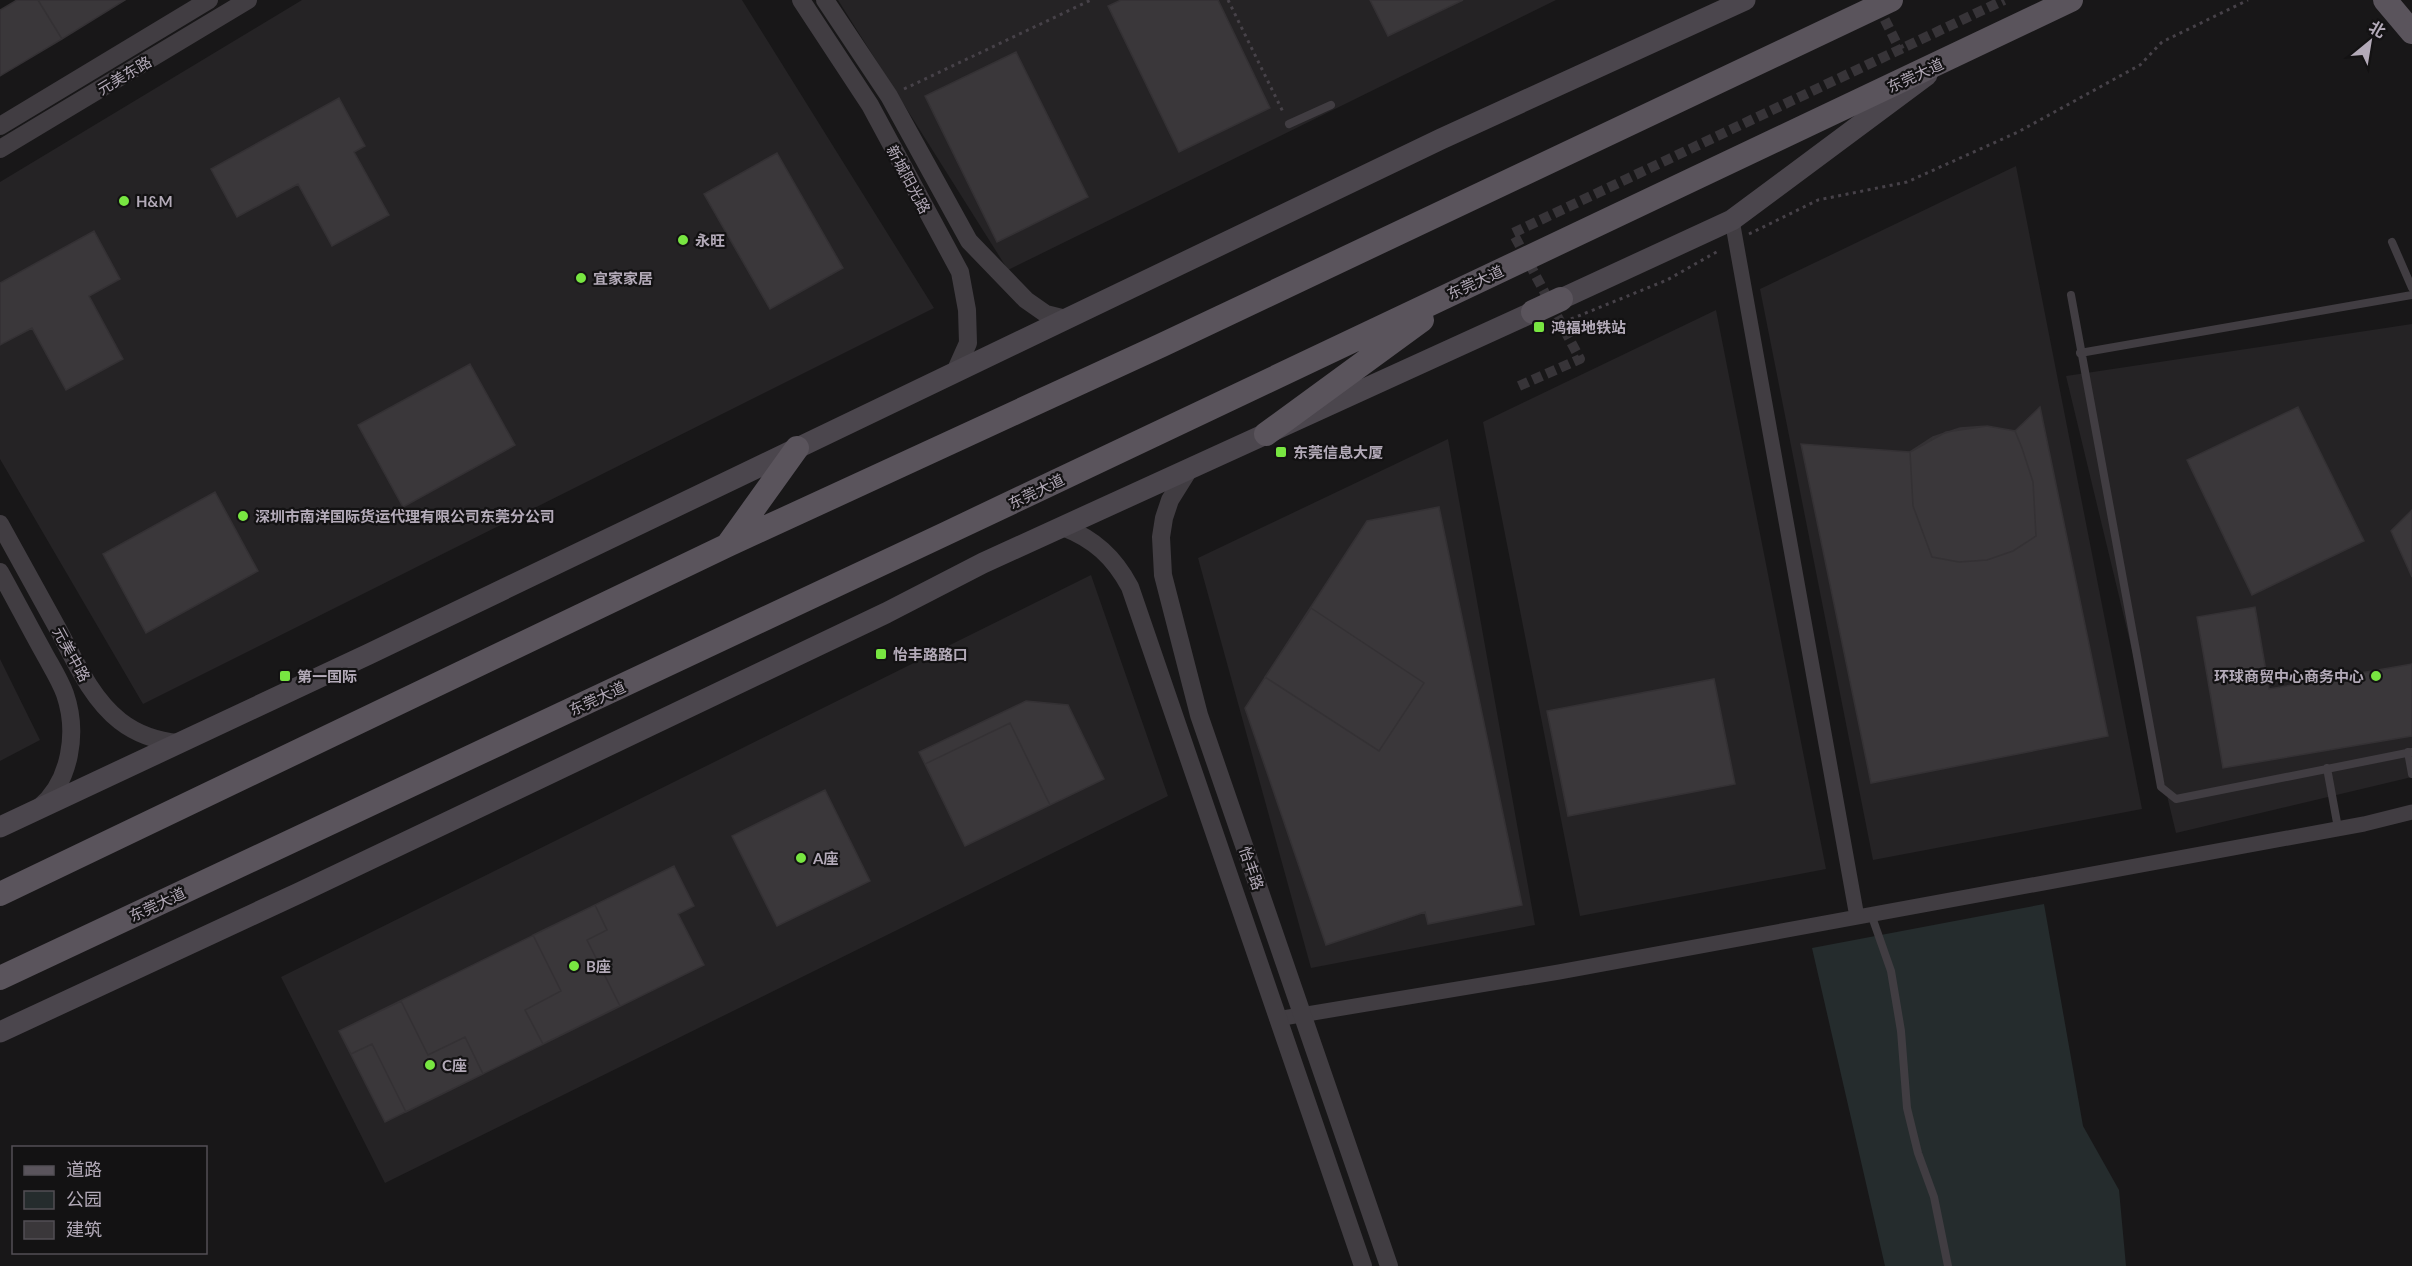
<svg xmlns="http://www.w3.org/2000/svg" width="2412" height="1266" viewBox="0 0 2412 1266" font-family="Lato,'Noto Sans SC',sans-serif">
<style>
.built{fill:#252325}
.green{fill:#252c2d}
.building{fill:#3a373a;stroke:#343134;stroke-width:1.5}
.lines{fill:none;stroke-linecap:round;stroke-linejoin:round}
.pedestrian-tunnel{stroke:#373438;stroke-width:10;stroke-dasharray:10 5;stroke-linecap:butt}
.path{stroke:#474249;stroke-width:3;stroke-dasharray:3 4.5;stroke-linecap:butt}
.service{stroke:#413d42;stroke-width:8}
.minor{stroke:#413d42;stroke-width:15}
.tertiary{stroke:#413d42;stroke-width:18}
.secondary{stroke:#4b464d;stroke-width:21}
.primary{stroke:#5a545c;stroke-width:24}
.poi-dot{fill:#78e641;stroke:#131213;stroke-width:2}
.labels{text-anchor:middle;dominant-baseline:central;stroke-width:4.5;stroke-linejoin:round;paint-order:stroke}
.street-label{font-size:15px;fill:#b3aab8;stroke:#131213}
.poi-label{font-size:15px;font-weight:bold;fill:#b3aab8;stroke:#131213;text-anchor:start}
</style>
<rect width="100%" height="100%" fill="#181718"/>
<path class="built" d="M302,0H742L934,308L143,704L0,459V182Z
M838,0H1556L1008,270Z
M2016,166L2142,809L1873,860L1760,289Z
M1716,310L1826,869L1580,916L1483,422Z
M2412,324V777L2176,833L2066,376Z
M1448,439L1535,925L1311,968L1198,558Z
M1091,575L1168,796L385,1183L281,977Z
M0,659L40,740L0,761Z"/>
<path class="green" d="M2044,904L2083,1126L2119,1190L2126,1266H1885L1812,948Z"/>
<path class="building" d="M17,0H38L62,39L0,76V10Z
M38,0H125L62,39Z
M1121,0H1218L1270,108L1179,152L1108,6Z
M1370,0H1463L1388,36Z
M1016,52L1088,197L997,242L925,96Z
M339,98L365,146L354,152L389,215L332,246L298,184L237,217L211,169Z
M777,153L843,268L770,309L704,194Z
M94,231L120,279L89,296L123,359L66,390L32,328L0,345V283Z
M470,364L515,445L403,507L358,425Z
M2040,407L2108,736L1871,783L1801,444L1910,452L1933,437L1960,428L1987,426L2015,431Z
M2298,407L2364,541L2252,595L2187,460Z
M1987,426L2015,431L2022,448L2033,482L2036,536L2013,551L1987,560L1959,562L1932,557L1913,506L1910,452L1946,432Z
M215,492L258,571L146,633L103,554Z
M1439,507L1522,905L1428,924L1425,912L1326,945L1245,708L1367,521Z
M2412,510V577L2391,531Z
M2255,607L2269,689L2412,664V736L2223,768L2197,617Z
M1311,608L1424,683L1379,751L1265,677Z
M1714,679L1735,784L1568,816L1547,711Z
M1026,701L1068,705L1104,779L965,846L919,752Z
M1010,723L1050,805L965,846L925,764Z
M825,790L870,881L777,926L732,836Z
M674,866L694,906L678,914L704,965L385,1122L339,1031Z
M595,905L607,930L587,940L620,1006L543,1044L525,1010L561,991L533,935Z
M401,1001L428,1055L465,1037L483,1074L406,1112L372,1044L351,1054L339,1031Z"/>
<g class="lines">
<path class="pedestrian-tunnel" d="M1878,6L1900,50
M1519,386L1580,359L1513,233L2004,0"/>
<path class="path" d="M1228,0L1284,114
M904,89L1091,0
M1749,234L1818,200L1907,182L2018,132L2140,65L2162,42L2248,0
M1571,319L1667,280L1720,250"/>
<path class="service" d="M1289,124L1331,105
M2392,242L2412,288
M2071,295L2161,787L2176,799L2412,752
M2080,353L2412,295
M2408,752L2412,774
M2327,768L2338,828
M1871,914L1891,971L1901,1031L1907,1108L1918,1153L1934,1197L1948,1266"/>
<path class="minor" d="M1732,220L1857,917
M1277,1019L1559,972L2364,824L2412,812"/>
<path class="tertiary" d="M801,0L870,105L960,272L967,310L968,343L955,372
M825,0L889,96L969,241L1026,300L1046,314L1066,319
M0,126L209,0
M0,149L248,0
M1190,468L1170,500L1164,518L1161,537L1163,575L1199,715L1389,1266
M0,524C19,559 39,594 58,629C75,661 91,698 120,721C138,735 157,741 179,743
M1063,527C1094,539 1114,557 1130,587L1363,1266
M0,572C15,599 29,626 44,653C51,666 60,680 65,694C78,732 71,781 39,808"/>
<path class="secondary" d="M1561,299L1732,220L1927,75
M0,827L369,654L1441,139L1745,0
M0,1032L299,893L886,613L983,563L1533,312"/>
<path class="primary" d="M2385,0L2412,32
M1533,312L1561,299
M1266,434L1422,320
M729,543L797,448
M0,894L728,545L1162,345L1891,0
M0,978L945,534L2071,0"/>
</g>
<g class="poi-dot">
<circle cx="124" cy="201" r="6"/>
<circle cx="683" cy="240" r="6"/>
<circle cx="581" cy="278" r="6"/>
<rect x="1533" y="321" width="12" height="12" rx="3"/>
<rect x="1275" y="446" width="12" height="12" rx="3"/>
<circle cx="243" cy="516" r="6"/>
<rect x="875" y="648" width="12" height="12" rx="3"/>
<rect x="279" y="670" width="12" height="12" rx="3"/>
<circle cx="2376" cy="676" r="6"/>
<circle cx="801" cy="858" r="6"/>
<circle cx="574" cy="966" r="6"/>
<circle cx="430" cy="1065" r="6"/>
</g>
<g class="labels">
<g class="street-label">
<text transform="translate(124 75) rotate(-31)">元美东路</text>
<text transform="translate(1915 75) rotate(-25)">东莞大道</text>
<text transform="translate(909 179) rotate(62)">新城阳光路</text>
<text transform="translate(1475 282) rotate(-25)">东莞大道</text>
<text transform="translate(1036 491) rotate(-26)">东莞大道</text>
<text transform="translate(72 654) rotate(61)">元美中路</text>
<text transform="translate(597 698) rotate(-25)">东莞大道</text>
<text transform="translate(1252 868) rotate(71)">怡丰路</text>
<text transform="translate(157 904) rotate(-25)">东莞大道</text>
</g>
<g class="poi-label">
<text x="136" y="201">H&amp;M</text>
<text x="695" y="240">永旺</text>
<text x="593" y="278">宜家家居</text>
<text x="1551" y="327">鸿福地铁站</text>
<text x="1293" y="452">东莞信息大厦</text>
<text x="255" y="516">深圳市南洋国际货运代理有限公司东莞分公司</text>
<text x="893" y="654">怡丰路路口</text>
<text x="297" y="676">第一国际</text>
<text x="2364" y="676" text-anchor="end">环球商贸中心商务中心</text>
<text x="813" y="858">A座</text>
<text x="586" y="966">B座</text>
<text x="442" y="1065">C座</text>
</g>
</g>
<rect x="12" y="1146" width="195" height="108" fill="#131213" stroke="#534f55" stroke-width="1.5"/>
<rect x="24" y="1166" width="30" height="9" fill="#5a545c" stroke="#534f55" stroke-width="1.5"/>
<text x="66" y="1176" font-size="18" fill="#b3aab8">道路</text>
<rect x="24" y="1191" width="30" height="18" fill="#252c2d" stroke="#534f55" stroke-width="1.5"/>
<text x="66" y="1206" font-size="18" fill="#b3aab8">公园</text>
<rect x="24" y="1221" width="30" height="18" fill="#3a373a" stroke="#534f55" stroke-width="1.5"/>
<text x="66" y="1236" font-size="18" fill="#b3aab8">建筑</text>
<g transform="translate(2370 42) rotate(30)" stroke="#131213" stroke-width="4.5" paint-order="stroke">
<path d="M0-4.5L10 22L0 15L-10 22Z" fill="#b3aab8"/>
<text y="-9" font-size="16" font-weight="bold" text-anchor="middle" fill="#b3aab8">北</text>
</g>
</svg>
